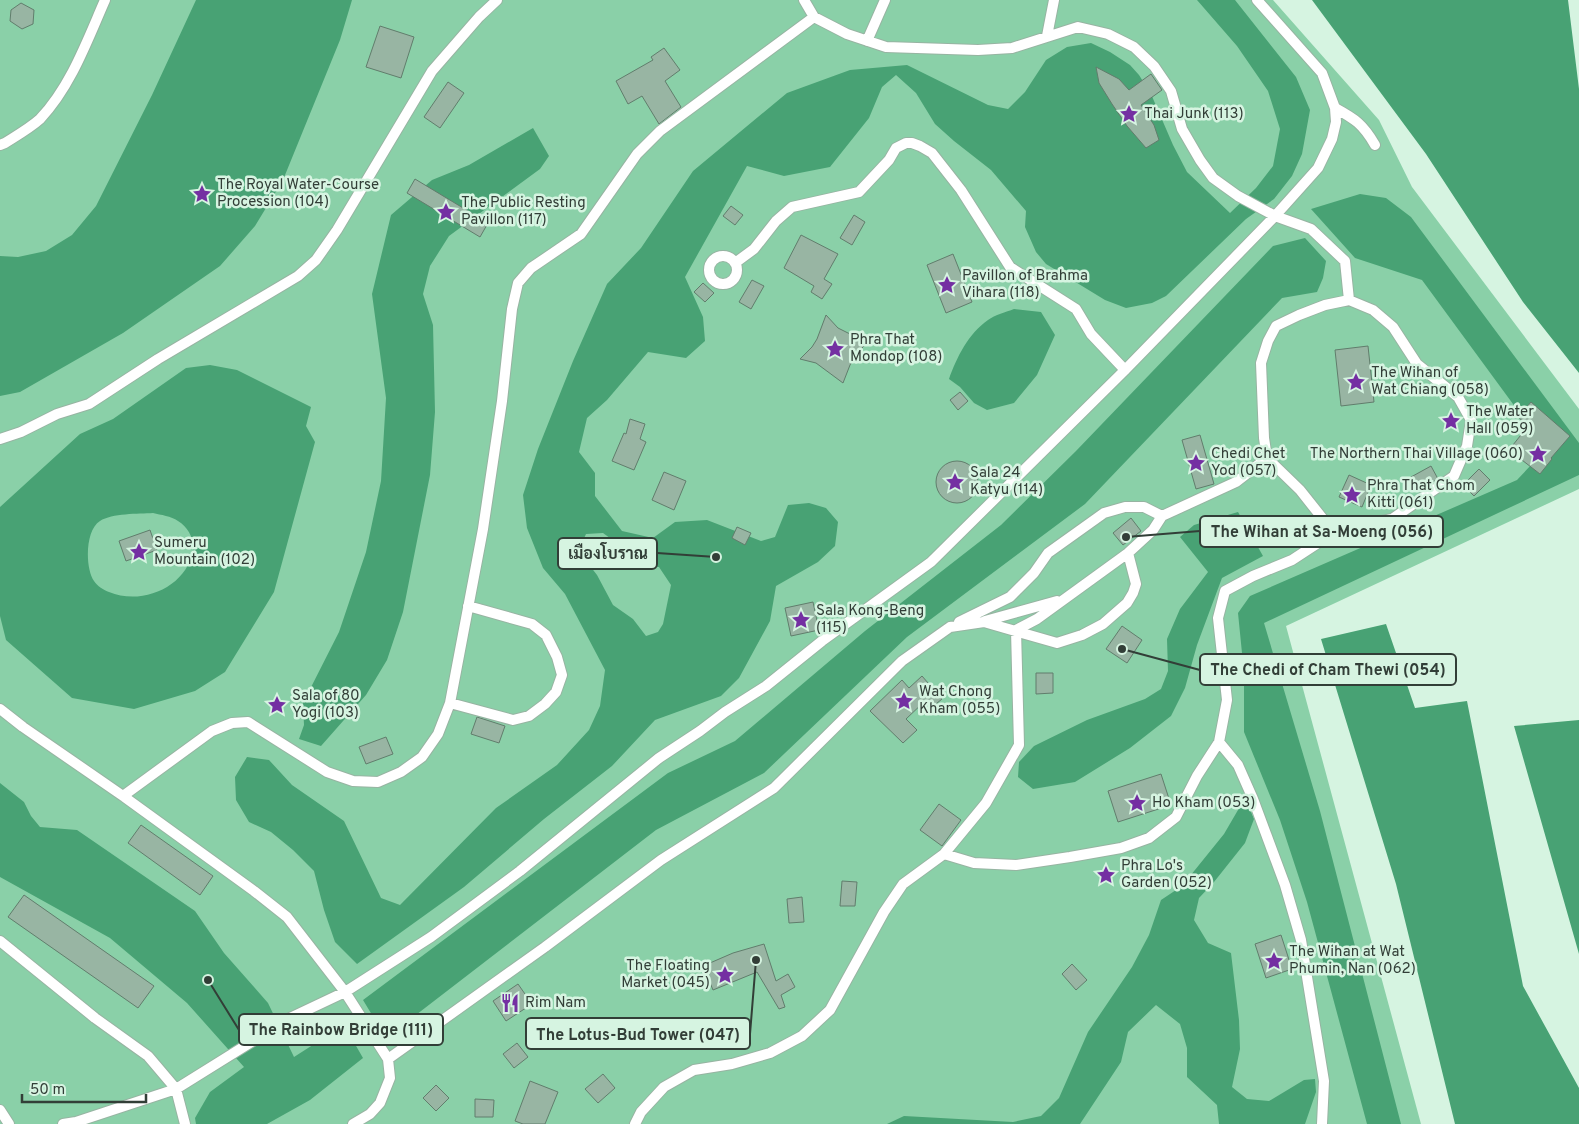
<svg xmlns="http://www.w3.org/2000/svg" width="1579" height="1124" viewBox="0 0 1579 1124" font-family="Overpass,Sarabun,sans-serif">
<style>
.green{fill:#8ad0a8}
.water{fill:#48a274;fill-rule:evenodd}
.building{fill:#98b5a3;stroke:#617d6c}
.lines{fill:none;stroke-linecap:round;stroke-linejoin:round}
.service-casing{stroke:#97b4a2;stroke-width:12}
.service{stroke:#fff;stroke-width:10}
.labels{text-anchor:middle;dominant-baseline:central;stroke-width:5;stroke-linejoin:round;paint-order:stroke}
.poi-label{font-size:15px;fill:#323e37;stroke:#d6f4e1;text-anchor:start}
.leader{fill:none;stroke:#323e37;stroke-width:2}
.callout-dot{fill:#323e37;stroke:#d6f4e1;stroke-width:2}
.callout{fill:#d6f4e1;stroke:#323e37;stroke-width:2}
.callout-label{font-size:16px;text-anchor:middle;font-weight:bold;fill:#323e37}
</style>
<rect width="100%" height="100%" fill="#d6f4e1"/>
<path class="green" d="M0,0H1273L1379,120L1412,187L1579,409V489L1286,626L1421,1124H0Z"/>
<path class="water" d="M196,0H352L340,40L283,180L255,226L220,266L123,333L20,392L0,396V256L18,257L46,251L72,235L96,206L152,95Z
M1197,0H1235L1296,77L1310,110L1302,154L1292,176L1274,199L1246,219L1166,296L1152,303L1126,308L1105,300L1046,264L1036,252L1025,227L1026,211L991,170L954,141L935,124L916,93L896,75L882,87L869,118L830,167L784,176L747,166L685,277L703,317L705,341L686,358L648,352L607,400L587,418L579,452L595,473V496L622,531L653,538L675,522L707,520L761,541L775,537L788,505L809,503L826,508L838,522L835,546L818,562L776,586L770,621L739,678L721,696L655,720L612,766L544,819L464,887L357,964L335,942L324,910L314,871L293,850L271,832L249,822L236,800L235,777L247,757L269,760L292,785L344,821L381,898L400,905L496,808L557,765L589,730L600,706L605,670L565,594L543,568L527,528L523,495L538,449L573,361L607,284L641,248L693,171L787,93L850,70L907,65L988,105L1008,109L1025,92L1046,60L1067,47L1091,43L1110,52L1130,65L1139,75L1151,94L1173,145L1187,172L1230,213L1256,188L1273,166L1280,129L1268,91L1237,46ZM603,533L625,549L639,567H659L671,585L663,624L658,632L646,636L633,619L613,605L597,575L583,557L580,547L586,534Z
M1312,0H1568L1579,89V373L1523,302L1426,154Z
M533,128L549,156L540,169L449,236L430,266L423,294L433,325L435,412L430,475L403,612L387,660L366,695L321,746L299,739L304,725L303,703L339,632L366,552L381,481L386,398L372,294L391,215L432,180L469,165Z
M1360,194L1386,198L1411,217L1579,443V475L1264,623L1320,811L1401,1124H1367L1307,902L1280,820L1244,732V673L1238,613L1250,596L1517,480L1546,449L1422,280L1355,258L1311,209Z
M1305,238L1326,261L1323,278L1317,292L1282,298L1085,504L907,637L764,773L656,830L386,1038L363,1000L668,773L735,741L865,631L1001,525L1076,451L1273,246Z
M1014,309L1041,312L1055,335L1037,375L1014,403L987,410L974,403L960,387L949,379C957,357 968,334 988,320C995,315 1006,312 1014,309Z
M210,365L237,370L311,407L306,426L315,442L274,592L225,672L195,691L134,709L72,698L6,640L0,616V507L80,434L113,419L186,368ZM153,513C161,515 171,516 178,521C188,527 194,538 193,550C187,587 142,606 109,592C104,590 97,586 94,581C85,568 85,530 100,521C112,513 138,514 153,513Z
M1238,512L1263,556L1222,578L1197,645L1185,688L1171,716L1130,748L1075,782L1033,789L1018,777L1019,762L1034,746L1087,720L1145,699L1161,689L1168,671L1167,639L1180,609L1208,572L1180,537L1194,525Z
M1386,624L1415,708L1467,701L1523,986L1579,1088V1124H1455L1396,884L1321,639Z
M1579,720V954L1514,726Z
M0,783L24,802L31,816L40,827L77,830L195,911L224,953L268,1003L294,1057L344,1025L363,1058L310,1100L267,1124H196L195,1118L210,1092L244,1067L187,1003L110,938L0,877Z
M1245,798L1254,819L1245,843L1214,882L1199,898L1194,920L1208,943L1231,953L1239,1020L1240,1049L1232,1087L1247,1099L1269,1101L1304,1080L1315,1079L1316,1092L1305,1124H1219L1217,1105L1187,1077V1048L1180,1024L1156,1005L1128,1032L1121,1062L1080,1124H887L904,1116L1013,1122L1041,1116L1059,1098L1088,1032L1132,967L1149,935L1161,900L1182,886L1224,834Z"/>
<path class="building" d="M21,3L34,10L33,24L22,29L10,21L11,10Z
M380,26L414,37L401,78L366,67Z
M664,48L680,70L665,81L681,107L659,124L642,96L628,104L616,81L653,60L651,57Z
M1096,67L1119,79L1129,90L1151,74L1162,90L1141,105L1154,125L1159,140L1146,148L1127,126L1112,104L1099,83Z
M448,82L464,93L440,128L424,117Z
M415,179L488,223L480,237L407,193Z
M731,206L743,215L735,225L723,216Z
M854,215L865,222L852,245L840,238Z
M801,235L838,254L824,279L832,284L822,299L811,292L814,286L784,268Z
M953,254L972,302L946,313L927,265Z
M752,280L764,286L751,309L739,302Z
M703,283L714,293L705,302L694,292Z
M826,315L838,328L854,336L869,340L856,355L850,365L843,383L816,363L800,359L812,347L817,339Z
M1368,346L1374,402L1341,406L1335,350Z
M960,392L968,401L958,410L950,400Z
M1531,402L1570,436L1551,458L1552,459L1540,474L1509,450L1528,426L1518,417Z
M630,419L645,424L640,439L646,442L634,470L612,461L624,433L626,434Z
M1200,435L1214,484L1196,489L1182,440Z
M936 482a21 21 0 1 1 42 0a21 21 0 1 1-42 0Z
M1431,466L1438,479L1418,490L1411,477Z
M1479,469L1490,480L1474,496L1463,485Z
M664,472L686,481L674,510L652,500Z
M1349,475L1371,485L1362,507L1339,497Z
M1131,518L1141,531L1123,545L1113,533Z
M737,527L751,533L745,545L732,538Z
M150,530L157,550L126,561L119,541Z
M813,602L819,630L791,636L785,608Z
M1122,626L1142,640L1127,663L1106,649Z
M1036,673H1053V693L1036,694Z
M922,676L942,699L931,708L925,701L906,719L917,730L903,743L870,711L902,680L909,688Z
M477,717L505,726L499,743L471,734Z
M386,737L393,754L366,764L359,747Z
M1161,774L1171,805L1118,822L1108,791Z
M939,804L961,820L942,846L920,830Z
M141,825L213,876L200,895L128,843Z
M842,881L857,882L855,906H840Z
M24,895L154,986L138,1008L8,917Z
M802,897L804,922L789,923L787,899Z
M1281,935L1292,969L1266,978L1255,944Z
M764,944L776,981L788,974L795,987L781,995L785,1007L779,1009L757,972L713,990L703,966L733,953Z
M1072,964L1087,980L1076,990L1062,974Z
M518,984L532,1004L506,1021L493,1001Z
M517,1043L528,1057L514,1068L503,1054Z
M603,1074L615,1088L598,1103L585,1089Z
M530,1081L558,1092L545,1124H523L515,1121Z
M436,1085L449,1098L436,1111L423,1098Z
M475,1099L494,1100L493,1117H475Z"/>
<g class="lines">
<g class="service-casing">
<path id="service" d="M804,0L814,17L847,34L886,47L978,50L1012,48L1078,27L1108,34L1134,47L1154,66L1171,91L1182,129L1200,160L1213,178L1238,196L1275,216L1311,229L1345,261L1349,300
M1047,36L1054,0
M867,41L885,0
M1335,108C1355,119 1363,124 1375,145
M0,145L5,143C16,136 30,128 40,119C71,86 87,41 105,0
M709 270a14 14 0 1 1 28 0a14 14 0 1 1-28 0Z
M735,263L754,249L776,221L792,207L859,192L889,160L896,148L906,143H912L920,146L932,153L961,190L1010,267L1076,309L1091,334L1125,370
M0,439L21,432L57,414L89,404L158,359L298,276L316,260L337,230L432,71L479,17L497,0
M985,621L1057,601
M959,622L1010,597L1034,573L1048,553L1104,513L1125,507H1144L1162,516
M1016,630L1037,619L1128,553L1153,530L1162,516L1236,482L1267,458L1264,438L1261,363L1268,341L1276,326L1299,315L1325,305L1349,300L1373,310L1393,327L1417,364L1458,397L1471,420L1467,446L1454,476L1392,519L1348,528L1327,524
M450,703L513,720L529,716L545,704L556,692L562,675L557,657L546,635L532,624L468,606
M0,709L23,727L123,796L254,891L287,917L345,992L388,1059
M1219,742L1238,765L1253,799L1285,885L1301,940L1324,1081L1322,1124
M123,796L212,731L232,723L248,722L327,772L353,781L378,782L401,772L422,757L438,734L450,703L483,529L502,401L512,309L518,283L531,268L581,234L637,154L660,131L814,17
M944,854L974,863L1016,865L1070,857L1121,848L1149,838L1176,817L1197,776L1219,742L1227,700L1218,618L1225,591L1253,576L1292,560L1318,543L1327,524L1300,490L1267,458
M0,941L95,1018L148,1056L176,1089L185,1124
M0,1110L9,1124
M63,1124L76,1122L176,1089L290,1018L345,992L431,937L520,871L659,758L700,731L725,712L766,686L822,641L931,562L1125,370L1275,216L1318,168L1332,139L1336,122L1335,108L1322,73L1257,0
M353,1124L370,1114L380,1103L390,1078L388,1059L545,947L661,860L774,788L902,661L950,627L984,622L1057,643L1082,635L1103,624L1127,603L1133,593L1136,584L1128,553
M635,1124L641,1112L664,1087L694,1070L732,1064L770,1053L802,1036L830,1010L884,912L903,884L944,854L986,803L1019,745L1016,630"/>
</g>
<use href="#service" class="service"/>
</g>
<defs>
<g id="sight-bare" transform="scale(1.5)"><path d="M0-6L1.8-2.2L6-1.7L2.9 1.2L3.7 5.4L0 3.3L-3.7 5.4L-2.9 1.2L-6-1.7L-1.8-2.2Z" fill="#742fa2" stroke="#d6f4e1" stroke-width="2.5" paint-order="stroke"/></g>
<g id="restaurant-bare" transform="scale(1.5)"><path d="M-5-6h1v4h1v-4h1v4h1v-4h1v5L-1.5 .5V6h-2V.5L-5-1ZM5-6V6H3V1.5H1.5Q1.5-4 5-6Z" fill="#742fa2" stroke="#d6f4e1" stroke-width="2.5" paint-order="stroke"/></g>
</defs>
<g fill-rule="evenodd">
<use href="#sight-bare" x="1129" y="114"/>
<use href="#sight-bare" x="202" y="194"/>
<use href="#sight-bare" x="446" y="212"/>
<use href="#sight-bare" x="947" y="285"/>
<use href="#sight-bare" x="835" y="349"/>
<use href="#sight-bare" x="1356" y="382"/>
<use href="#sight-bare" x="1451" y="421"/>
<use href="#sight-bare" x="1538" y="454"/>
<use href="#sight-bare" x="1196" y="463"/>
<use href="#sight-bare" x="955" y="482"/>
<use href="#sight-bare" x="1352" y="495"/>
<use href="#sight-bare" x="139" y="552"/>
<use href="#sight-bare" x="801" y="620"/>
<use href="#sight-bare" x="904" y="701"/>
<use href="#sight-bare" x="277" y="705"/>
<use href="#sight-bare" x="1137" y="803"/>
<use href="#sight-bare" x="1106" y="875"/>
<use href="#sight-bare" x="1274" y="961"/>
<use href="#sight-bare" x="725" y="975"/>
<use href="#restaurant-bare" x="510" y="1003"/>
</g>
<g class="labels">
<g class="poi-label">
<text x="1144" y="114">Thai Junk (113)</text>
<text x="217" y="185">The Royal Water-Course<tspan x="217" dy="17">Procession (104)</tspan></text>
<text x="461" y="203">The Public Resting<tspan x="461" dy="17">Pavillon (117)</tspan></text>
<text x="962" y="276">Pavillon of Brahma<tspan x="962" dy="17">Vihara (118)</tspan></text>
<text x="850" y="340">Phra That<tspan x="850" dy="17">Mondop (108)</tspan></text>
<text x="1371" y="373">The Wihan of<tspan x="1371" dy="17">Wat Chiang (058)</tspan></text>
<text x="1466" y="412">The Water<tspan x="1466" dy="17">Hall (059)</tspan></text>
<text x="1211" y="454">Chedi Chet<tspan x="1211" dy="17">Yod (057)</tspan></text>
<text x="1523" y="454" text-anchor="end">The Northern Thai Village (060)</text>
<text x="970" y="473">Sala 24<tspan x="970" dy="17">Katyu (114)</tspan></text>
<text x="1367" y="486">Phra That Chom<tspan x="1367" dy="17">Kitti (061)</tspan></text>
<text x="154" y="543">Sumeru<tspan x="154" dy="17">Mountain (102)</tspan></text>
<text x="816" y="611">Sala Kong-Beng<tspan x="816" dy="17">(115)</tspan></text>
<text x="919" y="692">Wat Chong<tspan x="919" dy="17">Kham (055)</tspan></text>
<text x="292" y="696">Sala of 80<tspan x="292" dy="17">Yogi (103)</tspan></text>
<text x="1152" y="803">Ho Kham (053)</text>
<text x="1121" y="866">Phra Lo's<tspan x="1121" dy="17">Garden (052)</tspan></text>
<text x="1289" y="952">The Wihan at Wat<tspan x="1289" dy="17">Phumin, Nan (062)</tspan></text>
<text x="710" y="966" text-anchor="end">The Floating<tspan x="710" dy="17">Market (045)</tspan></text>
<text x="525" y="1003">Rim Nam</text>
</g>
</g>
<path class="leader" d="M1126 537L1200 531M716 557L657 553M1122 649L1200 670M208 980L239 1030M756 960L750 1034"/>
<g class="callout-dot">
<circle cx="1126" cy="537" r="5"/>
<circle cx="716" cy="557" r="5"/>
<circle cx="1122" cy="649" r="5"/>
<circle cx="208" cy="980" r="5"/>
<circle cx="756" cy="960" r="5"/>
</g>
<g class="callout">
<rect x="1200" y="516" width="243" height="31" rx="5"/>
<rect x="558" y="538" width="99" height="31" rx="5"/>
<rect x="1200" y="654" width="256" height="31" rx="5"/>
<rect x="239" y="1014" width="204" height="31" rx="5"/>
<rect x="526" y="1018" width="224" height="31" rx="5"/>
</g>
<g class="callout-label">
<text x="1322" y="537">The Wihan at Sa-Moeng (056)</text>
<text x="608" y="559">เมืองโบราณ</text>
<text x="1328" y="675">The Chedi of Cham Thewi (054)</text>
<text x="341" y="1035">The Rainbow Bridge (111)</text>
<text x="638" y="1040">The Lotus-Bud Tower (047)</text>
</g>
<path d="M22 1094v8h124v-8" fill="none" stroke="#323e37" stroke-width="2.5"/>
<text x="30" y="1094" font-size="15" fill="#323e37" stroke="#d6f4e1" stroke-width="4" paint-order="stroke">50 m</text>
</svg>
